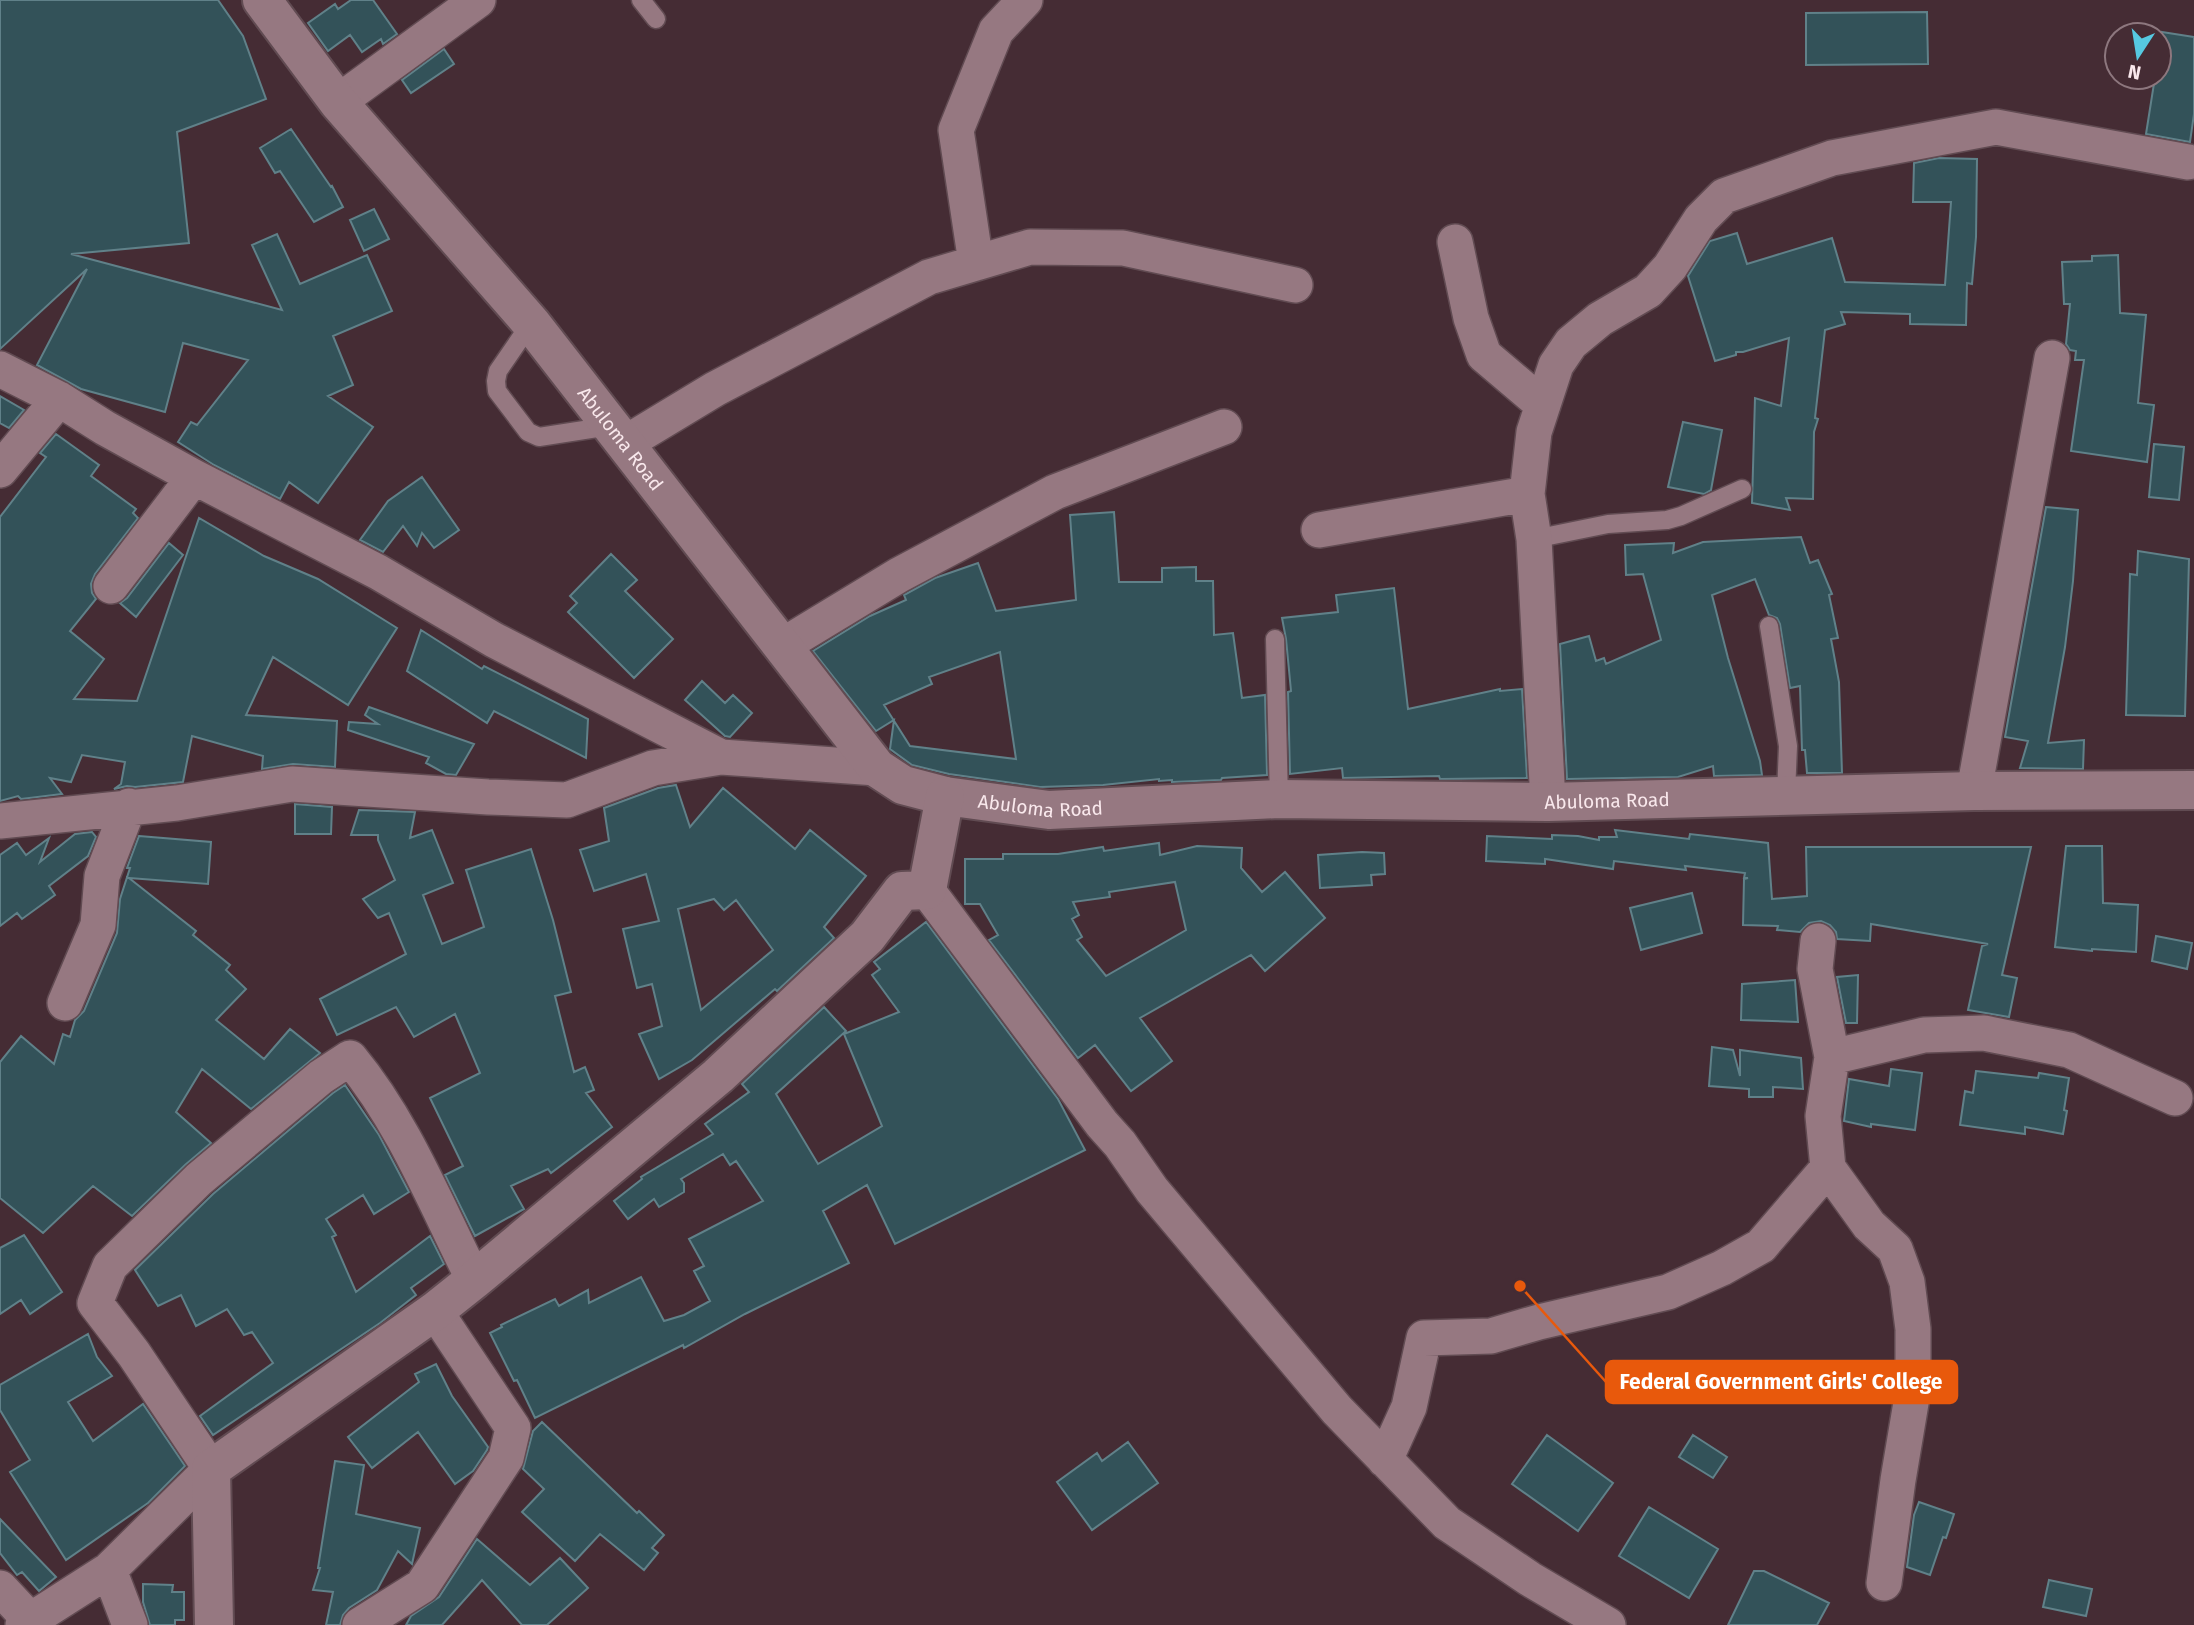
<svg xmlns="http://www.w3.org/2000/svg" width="2194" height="1625" viewBox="0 0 2194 1625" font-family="'Fira Sans',sans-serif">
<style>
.building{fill:#335259;stroke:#608189;stroke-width:2;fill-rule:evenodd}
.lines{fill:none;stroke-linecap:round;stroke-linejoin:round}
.lane-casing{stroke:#614b52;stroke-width:21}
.street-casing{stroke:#614b52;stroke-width:38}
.secondary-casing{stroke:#614b52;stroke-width:42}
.lane{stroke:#967881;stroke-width:18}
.street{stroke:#967881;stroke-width:35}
.secondary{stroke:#967881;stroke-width:38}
.labels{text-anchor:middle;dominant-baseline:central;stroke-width:5;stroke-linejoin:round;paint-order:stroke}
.street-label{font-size:19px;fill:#f9e8ec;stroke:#452c34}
.leader{fill:none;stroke:#e8590c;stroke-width:2.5}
.callout-dot{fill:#e8590c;stroke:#452c34;stroke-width:2.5}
.callout{fill:#e8590c;stroke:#e8590c;stroke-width:2.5}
.callout-label{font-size:21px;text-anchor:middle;font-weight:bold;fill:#fff}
</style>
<rect width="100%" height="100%" fill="#452c34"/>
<path class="building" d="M0,0H218L243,36L266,99L177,132L189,243L71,254L282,310L252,245L277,234L300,284L367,255L392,311L333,336L353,385L328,396L373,427L318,503L289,482L280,499L214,465L178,442L191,422L197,425L248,360L183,343L165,412L81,389L37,365L87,269L0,349Z
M351,0H373L397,34L383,44L381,39L362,52L350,35L328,51L308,23L335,4L338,9Z
M1927,12L1928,64L1806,65V13Z
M2162,32L2194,37V114L2190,142L2146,134L2155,77H2159V49Z
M444,49L454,64L411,93L402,80Z
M291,129L331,187L332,186L343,207L314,222L280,171L275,173L260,148Z
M1939,158L1977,159L1976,237L1972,284L1967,283L1966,325L1910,324V314L1841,312L1845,324L1825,330L1815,418L1818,419L1814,432L1813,499L1786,498L1790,510L1752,503L1755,398L1781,406L1789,338L1743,352H1736V355L1715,361L1688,276L1710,241L1737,233L1747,264L1832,238L1845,282L1945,285L1951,202H1913L1914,163Z
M374,209L389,239L364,251L350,220Z
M2118,255L2120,313L2146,315L2138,403L2154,405L2147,462L2071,451L2084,360H2075L2076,351L2070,350L2066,344L2070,304H2064L2062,262L2092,261V256Z
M0,396L24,410L9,428L0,423Z
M1683,422L1722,430L1711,490L1704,494L1668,487Z
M56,434L99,465L91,476L136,509L133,513L138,518L95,574L91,584L92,593L96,599L70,631L104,659L74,699L137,701L199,518L264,556L318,579L397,628L348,705L273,657L246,715L337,721L335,767L293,764L262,769L263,756L192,736L183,782L135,787L127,786L114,789L121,784L125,762L82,755L71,782L50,778L62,794L21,799L18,796L0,801V517L46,457L40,453Z
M2154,444L2184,447L2179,500L2149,497Z
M422,477L459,530L434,548L422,533L417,546L403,526L383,552L360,540L388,501Z
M2046,507L2078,510L2073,581L2065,647L2048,743L2084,740L2083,769L2020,768L2028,741L2005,737Z
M1114,512L1119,582H1162V568L1196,567V581H1213L1214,635L1233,633L1242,698L1265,695L1267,775L1222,778L1221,780L1172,782V780L1159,781V779L1103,785L1040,787L949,774L912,765L890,749L894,720L876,731L813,651L870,616L906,600L904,595L935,578L978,563L996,611L1076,600L1070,515ZM1000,652L1016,759L910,746L884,705L932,684L929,677Z
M1801,537L1810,563L1818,560L1832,594L1829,595L1838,638L1831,639L1839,682L1842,773H1807L1805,750H1802L1800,686L1790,688L1780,624L1777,618L1769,615L1755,579L1712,595L1728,658L1760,761L1762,775L1714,776L1713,766L1678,777L1567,779L1560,644L1589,636L1596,661L1604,658L1606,664L1661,640L1643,574L1626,575L1625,545L1674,543L1673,553L1703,542Z
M169,543L183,555L136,617L120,603L127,598Z
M2138,551L2189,559L2185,716L2126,715L2130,574L2137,575Z
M611,554L637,580L625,591L673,639L634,678L568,612L577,603L570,596Z
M1394,588L1408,709L1500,689V691L1522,689L1527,778L1440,779L1439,776L1343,778L1342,768L1290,774L1288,692L1291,691L1286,639L1282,618L1338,612L1336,595Z
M421,630L482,669L484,666L588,719L586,758L494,711L487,723L407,671Z
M702,681L725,703L733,695L752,713L730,737L725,736L685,700Z
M369,707L474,744L456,775L446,774L426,763L429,757L348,730L349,722L378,724L365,715Z
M676,785L690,827L723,788L795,849L810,830L866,876L824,927L834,938L777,991L775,989L692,1060L659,1079L639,1034L662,1026L652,984L637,988L623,929L659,921L646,874L594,891L580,850L609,841L604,808L658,788ZM714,899L724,910L736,900L773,950L701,1010L678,909Z
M295,804L332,807L331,834H295Z
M359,810L415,812L410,838L432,830L453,883L423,895L442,944L484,927L466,870L531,849L553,920L571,992L555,996L574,1072L585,1067L594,1090L586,1093L612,1127L551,1173L548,1169L511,1186L524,1209L475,1236L445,1175L463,1166L430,1098L480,1073L455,1014L414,1037L396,1007L337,1035L320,999L406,954L389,913L378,918L363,899L395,880L378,840V835H351Z
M1615,830L1689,839L1690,834L1768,843L1772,899L1807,896L1806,847H2031L2002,975L2017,978L2009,1017L1968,1010L1982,946L1988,944L1871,924L1870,941L1837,939L1836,932L1830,925L1821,921L1809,923L1800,932L1777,930L1778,926L1743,925L1744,879L1748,878H1744L1745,873L1685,866L1686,870L1614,861L1613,869L1545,859V864L1486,861L1487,836L1552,839V835L1578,836L1599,840V837H1617Z
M92,832L96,837L88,856L49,886L55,895L22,919L17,913L0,926V855L17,843L26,855L49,838L40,862L75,834Z
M139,836L211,842L208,884L129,878L196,931L193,935L230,965L226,970L246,989L216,1020L264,1059L290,1029L320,1053L251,1109L202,1069L176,1112L211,1143L185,1165L132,1216L93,1186L43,1233L0,1198V1062L21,1036L54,1064L63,1034L70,1037L75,1020L84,1011L117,933L120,899L130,868H127Z
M1159,843L1160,855L1197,846L1242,848L1241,868L1262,892L1285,872L1325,918L1265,971L1251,955L1140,1018L1172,1061L1131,1091L1095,1045L1078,1058L989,940L998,935L980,904H965V859H1003V854H1058L1103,847L1104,851ZM1175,882L1186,930L1106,976L1077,940L1082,937L1072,919L1079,915L1073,902L1110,897L1109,892Z
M2066,846H2102L2103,903L2138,905L2136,952L2092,949V951L2055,947Z
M1362,852L1384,853L1385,874L1371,875L1372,885L1320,888L1318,855Z
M1692,893L1702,933L1641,950L1630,908Z
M926,922L1058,1099L1085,1150L895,1244L867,1185L823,1211L849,1263L745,1314L684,1348L683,1345L535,1418L517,1380L514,1381L490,1333L502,1327L501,1325L555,1299L559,1306L588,1290L589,1303L641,1277L664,1321L684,1315L710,1301L694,1271L704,1266L689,1239L763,1201L736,1161L730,1165L723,1154L681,1179L684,1183V1192L659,1207L654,1199L628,1219L614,1201L642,1179L641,1177L713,1134L705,1124L749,1092L742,1084L824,1007L846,1031L776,1094L818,1164L882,1126L844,1034L899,1012L872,975L880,969L874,962Z
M2156,936L2192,943L2187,969L2152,961Z
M1858,975L1857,1023H1846L1837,977Z
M1795,980L1798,1022L1741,1020L1742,984Z
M1712,1047L1733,1050L1740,1076V1050L1801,1058L1803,1089L1773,1087V1097H1749V1089L1709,1086Z
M1891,1069L1922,1073L1915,1130L1871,1124V1127L1844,1121L1849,1079L1889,1086Z
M1976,1071L2038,1078L2039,1073L2069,1078L2064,1110L2067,1111L2063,1134L2025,1127V1134L1960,1125L1965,1091L1973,1093Z
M345,1085L379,1135L409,1192L374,1214L363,1195L326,1219L336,1235L332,1237L356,1292L430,1236L444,1264L411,1288L416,1295L380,1323L213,1435L200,1416L273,1363L252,1332L244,1335L227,1309L196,1326L181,1295L158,1306L135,1270L213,1194L333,1093Z
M24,1235L62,1292L30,1314L21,1300L0,1314V1248Z
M88,1334L97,1357L112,1376L68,1402L93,1441L143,1404L185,1466L148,1503L66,1560L10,1472L30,1460L0,1410V1385Z
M436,1364L452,1396L488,1447L487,1450L473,1471L455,1484L418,1432L372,1468L348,1437L419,1382L415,1374Z
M542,1422L637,1513L639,1511L664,1535L652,1548L658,1553L644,1570L600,1534L575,1561L522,1512L544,1489L523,1469L533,1431Z
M1547,1435L1613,1483L1578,1531L1512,1484Z
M1693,1435L1727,1457L1713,1478L1679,1457Z
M1128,1442L1158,1483L1092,1530L1057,1482L1097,1453L1102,1461Z
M335,1461L364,1465L356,1514L420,1528L412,1564L398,1551L377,1590L349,1608L343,1615L340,1625H326L333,1592L313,1590L320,1568H318Z
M1919,1502L1954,1514L1946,1538L1943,1537L1930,1575L1907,1567L1914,1515Z
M1649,1507L1718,1549L1689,1598L1619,1556Z
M0,1519L56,1577L39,1591L22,1572L17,1575L0,1553Z
M477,1539L530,1585L560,1558L588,1588L547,1625H522L482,1580L442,1625H406L411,1616L439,1597Z
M1754,1571H1764L1829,1603L1817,1625H1728Z
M2049,1580L2092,1589L2086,1616L2043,1607Z
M143,1584L173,1585L172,1592H184V1620H175V1625H150L143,1602Z"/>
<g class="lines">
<g class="lane-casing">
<path id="lane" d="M641,0L656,19
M531,323L498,371L496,381L497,391L528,432L539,437L610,426
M1534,539L1608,524L1667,520L1681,516L1742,489
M1769,626L1788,746L1786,794
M1275,639L1279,799"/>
</g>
<g class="street-casing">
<path id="street" d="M338,102L478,0
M1455,242L1471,318L1484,355L1543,405
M976,263L956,130L996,31L1025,0
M0,369L59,399L105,428L194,477L378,572L494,640L721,757L877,768
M624,444L715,389L929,277L1030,247L1123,248L1295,285
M0,470L59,399
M1319,530L1527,494
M111,586L194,477
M782,646L899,575L1055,492L1224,427
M1974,791L2052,358
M1548,802L1534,539L1527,494L1534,432L1556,365L1571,343L1600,319L1648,291L1670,267L1701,219L1724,196L1832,158L1996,127L2188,162
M0,821L177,803L292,784L488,797L567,800L653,768L721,757
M927,890L1102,1124L1120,1144L1152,1190L1337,1410L1447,1523L1530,1579L1608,1625
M65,1003L98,925L102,876L129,806
M1832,1057L1924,1035L1984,1033L2069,1050L2175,1098
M1828,1168L1869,1225L1895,1249L1907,1282L1913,1329V1391L1898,1480L1884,1583
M1385,1460L1409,1407L1424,1338L1491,1336L1539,1322L1668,1292L1722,1268L1761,1246L1828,1168L1823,1116L1832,1057L1815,969L1818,941
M109,1570L130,1625
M0,1588L30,1620
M23,1625L109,1570L211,1469L134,1354L95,1303L110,1266L199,1179L321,1077L350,1058C404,1123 436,1205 474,1280
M360,1625L422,1586L506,1458L513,1428L435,1311"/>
</g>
<g class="secondary-casing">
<g id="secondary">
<path id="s1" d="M262,0L338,102L531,323L877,768L903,785L945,796L1049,810L1279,799L1548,802L1974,791L2194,790"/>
<path d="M214,1625L211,1469L435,1311L474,1280L718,1076L867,937L902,891L927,890L945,796"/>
</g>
</g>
<use href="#lane" class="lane"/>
<use href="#street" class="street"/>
<use href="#secondary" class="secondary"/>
</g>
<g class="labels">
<g class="street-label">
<text stroke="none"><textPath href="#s1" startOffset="567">Abuloma Road</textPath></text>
<text stroke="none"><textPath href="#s1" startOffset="1722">Abuloma Road</textPath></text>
<text stroke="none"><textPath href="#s1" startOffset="1155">Abuloma Road</textPath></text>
</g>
</g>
<path class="leader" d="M1520 1286L1606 1382"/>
<circle class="callout-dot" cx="1520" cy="1286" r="7"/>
<rect class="callout" x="1606" y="1361" width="351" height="42" rx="7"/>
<g class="callout-label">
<text x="1781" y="1389">Federal Government Girls' College</text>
</g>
<g transform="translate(2138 56) rotate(192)"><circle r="33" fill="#452c34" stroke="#8d777e" stroke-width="2"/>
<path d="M0-5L12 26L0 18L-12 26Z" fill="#56c9e1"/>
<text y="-10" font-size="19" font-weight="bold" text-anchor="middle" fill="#f9e8ec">N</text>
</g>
</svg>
